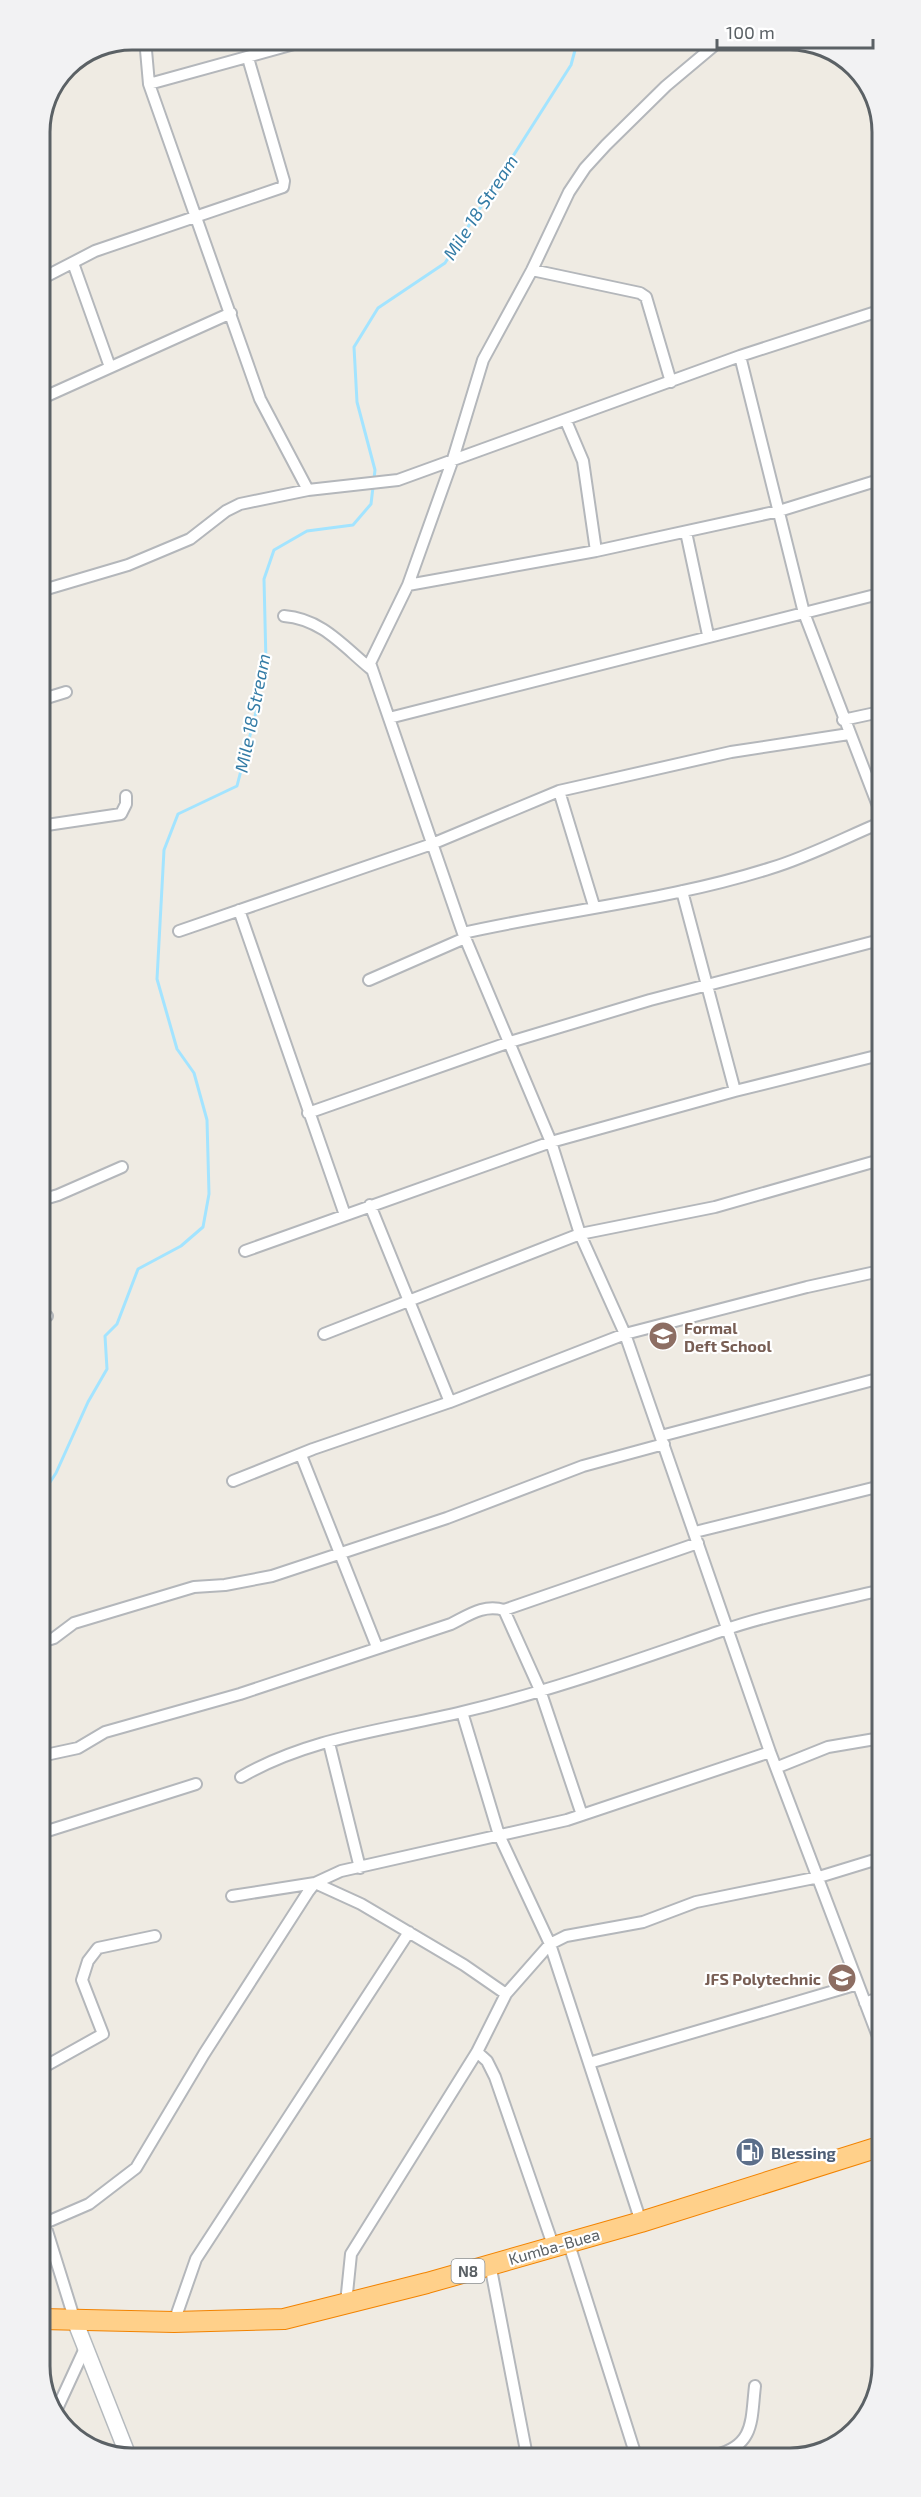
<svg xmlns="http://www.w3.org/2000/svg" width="921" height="2497" viewBox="0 0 921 2497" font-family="'Exo 2',sans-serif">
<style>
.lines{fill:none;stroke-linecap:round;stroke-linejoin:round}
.stream{stroke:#a3e4ff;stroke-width:3}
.street-casing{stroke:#b4b7bb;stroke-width:14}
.secondary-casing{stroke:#b5babe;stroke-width:18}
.highway-casing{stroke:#f28300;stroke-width:22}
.street{stroke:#fff;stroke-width:10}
.secondary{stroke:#fff;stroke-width:15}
.highway{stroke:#ffd08a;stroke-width:20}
.labels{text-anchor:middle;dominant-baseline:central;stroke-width:4.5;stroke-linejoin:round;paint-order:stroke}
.shield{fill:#fff;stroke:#8c9093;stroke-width:1.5}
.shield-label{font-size:15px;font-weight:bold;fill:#5b6165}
.education-label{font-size:16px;font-weight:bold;fill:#785e54;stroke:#fff;text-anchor:start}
.service-label{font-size:16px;font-weight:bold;fill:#4e5e75;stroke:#fff;text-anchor:start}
.street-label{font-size:16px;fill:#5b6165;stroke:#fff}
.water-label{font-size:18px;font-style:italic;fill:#347ca6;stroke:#fff}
.rim{fill:none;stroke:#5b6165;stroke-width:3}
</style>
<rect width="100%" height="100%" fill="#efebe3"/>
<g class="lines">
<path class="stream" d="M41,1496L56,1473L88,1402L107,1369L105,1336L117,1324L138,1269L181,1246L203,1227L209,1194L207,1120L194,1073L177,1049L157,979L164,850L178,814L237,786L256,712L255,685L266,663L264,579L274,550L307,531L353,525L371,504L375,470L357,402L354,347L378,308L445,263L571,65L578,39"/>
<g class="street-casing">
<path id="street" d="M145,39L149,84L260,399L308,490L398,480L740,356L879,311
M722,39L666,86L606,145L585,168L569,192L532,270L483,360L453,459L408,585L370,663L463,933L551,1142L580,1234L625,1334L770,1752L882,2047
M149,84L312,39
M73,263L110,367
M532,270L640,293L646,297L671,382
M39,280L95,251L283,187L284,181L248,58
M740,356L804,613L880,811
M40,399L231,313
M566,421L583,461L596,551
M686,532L708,635
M408,585L596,551L779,511L879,480
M40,591L128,565L190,539L226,511L240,504L308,490
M284,616C322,619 343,646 371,669
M40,700L66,692
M389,718L879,594
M843,720L880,712
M559,791L594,906
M40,826L121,814L126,804V796
M682,891L735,1091
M239,910L345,1215
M179,931L432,844L559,791L731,752L849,734
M463,933C565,910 671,900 771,868C808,857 844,838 880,823
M369,980L465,938
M308,1113L510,1042L650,1000L880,940
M41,1200L58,1195L122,1167
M370,1205L450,1402
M245,1251L551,1142L735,1091L880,1055
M41,1318L47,1316
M324,1334L580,1234L715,1207L880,1160
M661,1436L881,1378
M301,1455L377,1647
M233,1481L313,1449L450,1402L625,1334L807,1287L880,1271
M695,1532L881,1486
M504,1610L540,1690L582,1815
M41,1642L54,1638L74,1623L194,1587L225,1585L272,1576L447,1518L583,1466L664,1444
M462,1712L499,1835L550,1944L641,2222
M329,1743L360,1868
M41,1756L78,1748L105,1732L240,1694L451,1624C469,1615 484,1604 504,1610L698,1543
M778,1767L828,1747L881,1738
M241,1777C310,1737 387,1730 462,1712C552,1691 639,1659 727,1629C776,1612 830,1603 881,1590
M41,1833L196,1784
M232,1896L315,1883L361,1904L464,1965L506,1994
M865,2003L881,1997
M477,2052L487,2061L495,2077L553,2245
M589,2063L858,1984
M42,2068L103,2034L82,1980L88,1961L98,1948L155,1936
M42,2215L75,2321
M45,2223L89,2204L136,2168L204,2054L308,1892L315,1883L341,1871L567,1820L770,1752
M568,2241L636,2456
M490,2264L527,2456
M346,2303L351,2254L477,2052L506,1994L550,1944L566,1936L643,1922L696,1902L819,1877L881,1858
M174,2322L196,2259L409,1932
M56,2411L86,2346
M716,2455C755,2445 751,2420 755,2386"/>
</g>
<g class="secondary-casing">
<path id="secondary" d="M75,2321L129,2458"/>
</g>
<g class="highway-casing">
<path id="highway" d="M42,2319L174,2322L284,2319L427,2283L641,2222L882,2146"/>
</g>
<use href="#street" class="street"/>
<use href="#secondary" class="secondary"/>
<use href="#highway" class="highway"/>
</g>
<defs>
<g id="school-disc" transform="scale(1.5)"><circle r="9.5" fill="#8d6e63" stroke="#fff"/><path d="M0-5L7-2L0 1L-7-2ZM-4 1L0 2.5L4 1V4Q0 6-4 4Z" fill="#fff"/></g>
<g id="fuel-disc" transform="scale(1.5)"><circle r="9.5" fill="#5c6f8a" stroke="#fff"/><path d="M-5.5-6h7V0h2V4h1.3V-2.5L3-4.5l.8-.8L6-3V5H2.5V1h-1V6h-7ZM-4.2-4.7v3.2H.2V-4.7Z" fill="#fff"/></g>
</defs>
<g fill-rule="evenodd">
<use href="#school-disc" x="663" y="1336"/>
<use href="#school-disc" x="842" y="1978"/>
<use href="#fuel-disc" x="750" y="2152"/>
</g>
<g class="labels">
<rect class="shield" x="451.5" y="2259" width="33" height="24" rx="4.5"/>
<g class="shield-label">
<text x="468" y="2271">N8</text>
</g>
<g class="education-label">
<text x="684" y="1327">Formal<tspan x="684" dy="18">Deft School</tspan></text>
<text x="821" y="1978" text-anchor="end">JFS Polytechnic</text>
</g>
<g class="service-label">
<text x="771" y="2152">Blessing</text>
</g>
<g class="street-label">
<text transform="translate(554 2246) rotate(-16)">Kumba-Buea</text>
</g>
<g class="water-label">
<text transform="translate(480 207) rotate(-57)">Mile 18 Stream</text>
<text transform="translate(252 713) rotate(-79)">Mile 18 Stream</text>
</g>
</g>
<path d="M0 0H921V2497H0ZM132 50H790A82 82 0 0 1 872 132V2366A82 82 0 0 1 790 2448H132A82 82 0 0 1 50 2366V132A82 82 0 0 1 132 50Z" fill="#f2f2f3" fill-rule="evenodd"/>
<path class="rim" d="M132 50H790A82 82 0 0 1 872 132V2366A82 82 0 0 1 790 2448H132A82 82 0 0 1 50 2366V132A82 82 0 0 1 132 50Z"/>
<path d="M717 39v9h156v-9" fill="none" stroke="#5b6165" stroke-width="3"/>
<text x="726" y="39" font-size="18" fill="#5b6165" stroke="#ffffff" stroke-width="4.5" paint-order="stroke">100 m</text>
</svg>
